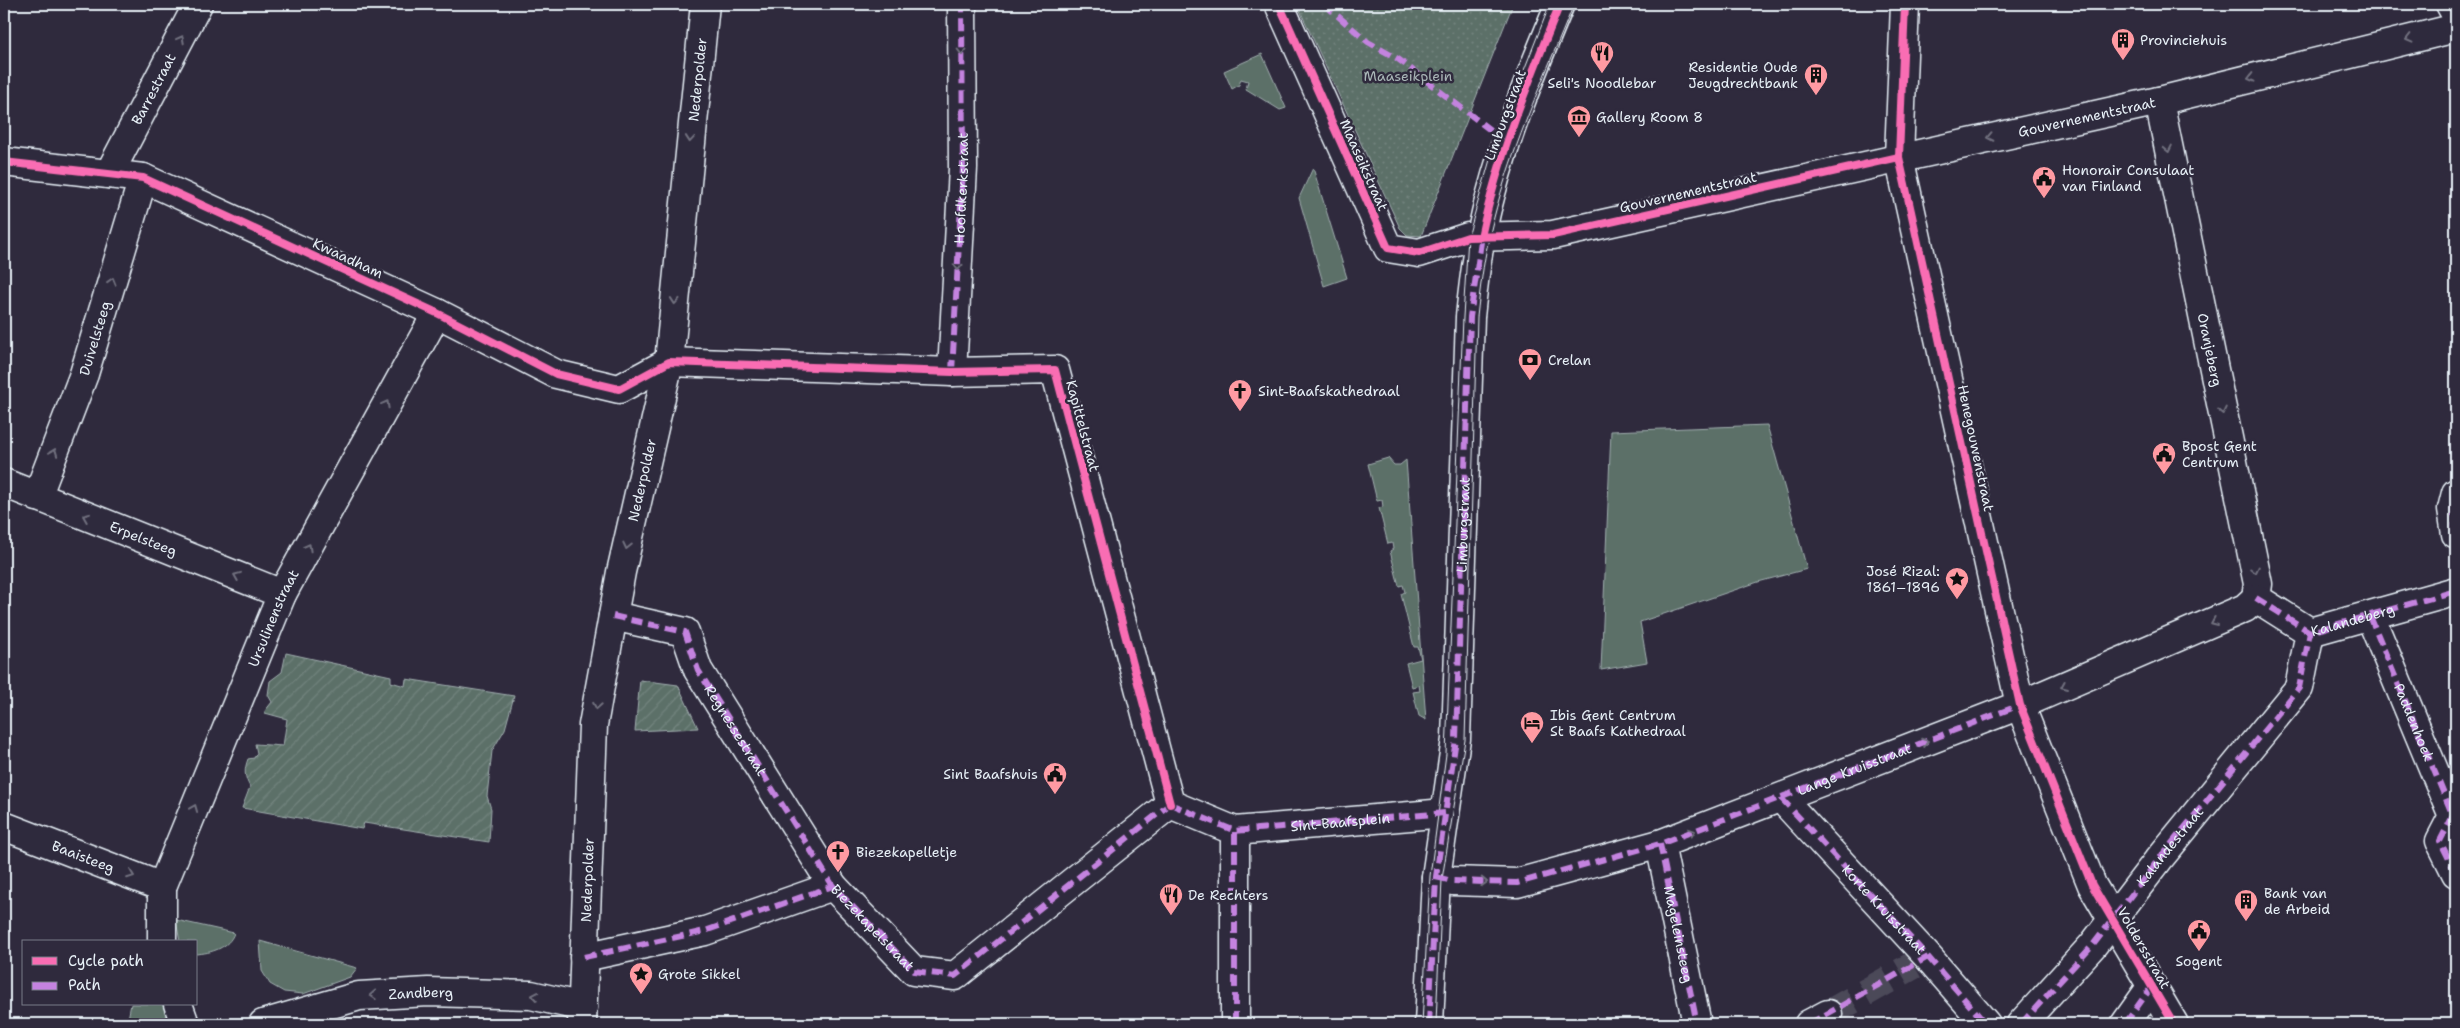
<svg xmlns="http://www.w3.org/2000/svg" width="2460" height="1028" viewBox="0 0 2460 1028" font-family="'Shantell Sans',sans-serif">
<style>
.grass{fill:#5b6f68;stroke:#a2b0b0}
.park{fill:url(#park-dots);stroke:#a2b0b0}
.garden{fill:url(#garden-furrows);stroke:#a2b0b0}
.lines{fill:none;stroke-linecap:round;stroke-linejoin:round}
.minor-tunnel{stroke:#4b4859;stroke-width:28;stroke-dasharray:28 14;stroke-linecap:butt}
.minor-casing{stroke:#e8f1f8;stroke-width:31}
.minor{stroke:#2f2a3d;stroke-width:28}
.tram{stroke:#e8f1f8;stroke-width:1}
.quiet{stroke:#c483df;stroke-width:6;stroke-dasharray:12 6;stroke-linecap:butt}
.cycleway-casing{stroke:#2f2a3d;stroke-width:11}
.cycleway{stroke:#f96db3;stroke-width:8}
.oneway{stroke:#70707e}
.labels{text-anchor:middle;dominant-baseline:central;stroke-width:5;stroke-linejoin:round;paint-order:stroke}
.poi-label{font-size:14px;fill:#e8f1f8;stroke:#2f2a3d;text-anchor:start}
.park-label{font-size:14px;fill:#a9b6b7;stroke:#2f2a3d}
.street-label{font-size:14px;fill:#e8f1f8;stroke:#2f2a3d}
</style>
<defs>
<pattern id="park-dots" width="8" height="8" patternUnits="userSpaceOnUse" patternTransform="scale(1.25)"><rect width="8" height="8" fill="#5b6f68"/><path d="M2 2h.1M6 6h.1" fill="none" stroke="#73847e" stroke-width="1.8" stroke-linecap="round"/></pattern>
<pattern id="garden-furrows" width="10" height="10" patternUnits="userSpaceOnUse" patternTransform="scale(1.25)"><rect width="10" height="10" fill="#5b6f68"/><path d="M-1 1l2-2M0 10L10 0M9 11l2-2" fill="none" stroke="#73847e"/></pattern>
</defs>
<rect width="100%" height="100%" fill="#2f2a3d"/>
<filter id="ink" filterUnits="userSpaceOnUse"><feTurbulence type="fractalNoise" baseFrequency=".02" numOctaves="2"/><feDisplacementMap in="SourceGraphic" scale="10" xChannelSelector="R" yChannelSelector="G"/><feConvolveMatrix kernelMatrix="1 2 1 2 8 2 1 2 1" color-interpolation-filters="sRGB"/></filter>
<g filter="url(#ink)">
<path class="grass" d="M1262,54L1286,108L1280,110L1246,89L1248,81L1241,79L1239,85L1232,89L1224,71Z
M1313,168L1347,278L1324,286L1299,198Z
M1767,425L1807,569L1758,582L1640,622L1647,662L1601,670L1611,431Z
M1388,458L1394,465H1400L1406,460L1426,720L1419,716L1413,692L1420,691L1419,685L1412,687L1406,663L1421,659L1418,647H1414L1401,594L1405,592L1403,585L1399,586L1390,551L1393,549L1392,543L1388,544L1379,508L1383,507L1382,500L1377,501L1368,464Z
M176,920L234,933C229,948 211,953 196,954V942H180Z
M260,941L357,968L350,977L303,994L284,992L270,984L262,971Z
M131,1004H165L168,1017L166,1024H127Z"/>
<path class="park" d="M1297,4H1513L1421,236L1407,235L1400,228Z"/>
<path class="garden" d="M286,653L391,676V682L405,686L406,679L514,696L505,729L492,751L487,796L491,809L489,842L364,823L362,829L242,808L250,787C244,776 244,770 248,759L254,758L257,753L255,744L283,746L287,719L265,713V711L272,702L268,695L270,681L282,672Z
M640,680L678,685L698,728L635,731Z"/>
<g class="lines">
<path class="minor-tunnel" d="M1828,1014L1914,965"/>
<g class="minor-casing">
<g id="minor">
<path id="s1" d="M1279,4L1388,248L1419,253L1468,237L1553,235L2159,101L2456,28"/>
<path d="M1905,4L1899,157L2020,705L2092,885L2174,1024"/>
<path d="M2450,4L2456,15"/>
<path id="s2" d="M2159,101L2258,584L2256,598"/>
<path d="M4,162L143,178L437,313L556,374L619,389L669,362L952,372L1055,370L1170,804"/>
<path id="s3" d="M109,174L198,4"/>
<path id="s4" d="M952,372L963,168L962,4"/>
<path id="s5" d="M4,483L282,594"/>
<path d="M2456,493L2452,509L2456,534"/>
<path id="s6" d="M37,497L84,374L143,178"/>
<path d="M2256,598L2310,632L2456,591"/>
<path d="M613,616L685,632L698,670L833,886L914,971L955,976L1170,804"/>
<path id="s7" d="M2370,616L2453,816L2440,841L2456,873"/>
<path d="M1781,798L1928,957L1986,1024"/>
<path id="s8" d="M1170,804L1235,831L1445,813"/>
<path id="s9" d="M4,826L162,887"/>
<path d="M1660,844L1697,1024"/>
<path id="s10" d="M1436,877L1452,881L1517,883L1660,844L2020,705L2245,608L2256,598"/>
<path id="s11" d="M162,942V887L282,594L437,313"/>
<path d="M584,957L705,931L833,886"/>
<path d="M178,1004L185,1024"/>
<path id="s12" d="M263,1024L359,996L428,992L531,995L583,1007"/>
<path id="s13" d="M582,1024L593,725L621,572L669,362L705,4"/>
<path d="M1235,1024V831"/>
<path id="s14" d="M1429,1024L1436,877L1456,739L1470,317C1474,277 1479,236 1490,197C1507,131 1534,67 1560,4"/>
<path d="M1809,1024L1828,1014"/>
<path id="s15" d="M2021,1024L2093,945L2159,859L2299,688L2310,632"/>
<path d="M2125,1024L2152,986"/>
</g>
</g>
<use href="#minor" class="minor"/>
<path class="tram" d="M1422,1024L1430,876L1446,754L1463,317L1468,237L1493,149L1550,4
M1436,1024L1442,879L1465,740L1477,317C1480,290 1483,264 1489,238C1507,157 1543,80 1574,4"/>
<g class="quiet">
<path d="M1324,4L1368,42L1398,59L1507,143"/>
<path d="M952,372L963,168L962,4"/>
<path d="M2453,505L2456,534"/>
<path id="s16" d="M2256,598L2310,632L2456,591"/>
<path id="s17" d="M613,616L685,632L698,670L833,886L914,971L955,976L1170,804"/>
<path d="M2370,616L2453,816L2440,841L2456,873"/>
<path id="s18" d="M1781,798L1928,957L1986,1024"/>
<path d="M1170,804L1235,831L1445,813"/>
<path id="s19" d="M1660,844L1697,1024"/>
<path d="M1436,877L1452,881L1517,883L1660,844L2020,705"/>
<path d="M584,957L705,931L833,886"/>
<path d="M1235,1024V831"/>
<path d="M1429,1024L1436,877L1456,739L1470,317L1482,235"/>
<path d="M1809,1024L1928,957"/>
<path d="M2021,1024L2093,945L2159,859L2299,688L2310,632"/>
<path d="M2125,1024L2152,986"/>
</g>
<g class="cycleway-casing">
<path id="cycleway" d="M1279,4L1388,248L1419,253L1468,237L1553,235L1899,157
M1905,4L1899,157L2020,705L2092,885L2174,1024
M4,162L143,178L437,313L556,374L619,389L669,362L952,372L1055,370L1170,804
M1481,237C1498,157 1529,80 1560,4"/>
</g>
<use href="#cycleway" class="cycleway"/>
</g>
<defs><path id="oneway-chevron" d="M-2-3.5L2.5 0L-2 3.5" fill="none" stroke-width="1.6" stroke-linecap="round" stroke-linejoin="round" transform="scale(1.25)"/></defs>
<g class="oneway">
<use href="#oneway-chevron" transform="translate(181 39) rotate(-62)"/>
<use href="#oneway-chevron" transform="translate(2409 39) rotate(166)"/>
<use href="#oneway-chevron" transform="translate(962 52) rotate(90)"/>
<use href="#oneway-chevron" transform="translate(2251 78) rotate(166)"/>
<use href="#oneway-chevron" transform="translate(1990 137) rotate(168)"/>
<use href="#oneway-chevron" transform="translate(690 139) rotate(95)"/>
<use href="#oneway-chevron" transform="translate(2168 149) rotate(78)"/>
<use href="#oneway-chevron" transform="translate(958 267) rotate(93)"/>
<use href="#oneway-chevron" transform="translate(112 281) rotate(-73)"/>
<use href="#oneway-chevron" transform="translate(675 301) rotate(95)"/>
<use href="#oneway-chevron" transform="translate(386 404) rotate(-61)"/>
<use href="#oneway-chevron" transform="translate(2222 411) rotate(78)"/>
<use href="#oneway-chevron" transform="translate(54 452) rotate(-69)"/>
<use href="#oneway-chevron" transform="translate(86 517) rotate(-158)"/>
<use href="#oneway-chevron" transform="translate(627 546) rotate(103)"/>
<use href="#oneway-chevron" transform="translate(308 547) rotate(-61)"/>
<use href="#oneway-chevron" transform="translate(2255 570) rotate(78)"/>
<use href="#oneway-chevron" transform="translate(237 576) rotate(-158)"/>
<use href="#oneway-chevron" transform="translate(2214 622) rotate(157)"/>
<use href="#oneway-chevron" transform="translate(2064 686) rotate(157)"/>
<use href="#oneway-chevron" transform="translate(597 706) rotate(100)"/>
<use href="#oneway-chevron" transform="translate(1925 742) rotate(-21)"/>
<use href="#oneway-chevron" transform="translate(194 808) rotate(-68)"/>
<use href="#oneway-chevron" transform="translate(1692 832) rotate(-21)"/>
<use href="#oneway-chevron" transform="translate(131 875) rotate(21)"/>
<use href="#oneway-chevron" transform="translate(1484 882) rotate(2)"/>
<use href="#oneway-chevron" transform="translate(373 995) rotate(177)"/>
<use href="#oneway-chevron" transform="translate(535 996) rotate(-170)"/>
</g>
</g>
<defs>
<g id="building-pin" transform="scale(1.25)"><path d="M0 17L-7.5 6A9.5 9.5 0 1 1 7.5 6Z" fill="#ff9aa2" stroke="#2f2a3d"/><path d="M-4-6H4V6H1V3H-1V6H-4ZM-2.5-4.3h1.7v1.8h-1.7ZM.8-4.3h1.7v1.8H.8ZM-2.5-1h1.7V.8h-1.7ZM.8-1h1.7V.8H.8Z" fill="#111"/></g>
<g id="restaurant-pin" transform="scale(1.25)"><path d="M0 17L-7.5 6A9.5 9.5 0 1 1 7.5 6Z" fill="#ff9aa2" stroke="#2f2a3d"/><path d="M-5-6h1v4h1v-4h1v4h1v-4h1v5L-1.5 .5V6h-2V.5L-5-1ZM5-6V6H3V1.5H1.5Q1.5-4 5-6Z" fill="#111"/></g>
<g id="museum-pin" transform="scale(1.25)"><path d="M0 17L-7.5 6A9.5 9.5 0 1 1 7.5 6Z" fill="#ff9aa2" stroke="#2f2a3d"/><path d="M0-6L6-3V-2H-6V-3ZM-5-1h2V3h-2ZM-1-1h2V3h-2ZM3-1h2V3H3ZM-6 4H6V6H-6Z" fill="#111"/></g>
<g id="civic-pin" transform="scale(1.25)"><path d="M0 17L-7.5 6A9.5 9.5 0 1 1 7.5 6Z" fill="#ff9aa2" stroke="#2f2a3d"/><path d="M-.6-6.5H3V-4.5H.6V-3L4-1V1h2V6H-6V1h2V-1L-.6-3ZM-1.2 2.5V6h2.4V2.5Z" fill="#111"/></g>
<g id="bank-pin" transform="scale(1.25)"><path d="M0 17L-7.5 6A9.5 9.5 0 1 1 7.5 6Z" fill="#ff9aa2" stroke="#2f2a3d"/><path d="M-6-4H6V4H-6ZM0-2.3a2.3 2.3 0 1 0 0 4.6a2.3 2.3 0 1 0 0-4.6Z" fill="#111"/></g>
<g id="church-pin" transform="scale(1.25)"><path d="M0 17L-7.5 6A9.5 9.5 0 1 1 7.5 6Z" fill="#ff9aa2" stroke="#2f2a3d"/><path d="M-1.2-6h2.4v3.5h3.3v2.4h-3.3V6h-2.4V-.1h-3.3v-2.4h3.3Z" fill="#111"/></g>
<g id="sight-pin" transform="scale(1.25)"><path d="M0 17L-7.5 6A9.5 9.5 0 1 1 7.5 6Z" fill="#ff9aa2" stroke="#2f2a3d"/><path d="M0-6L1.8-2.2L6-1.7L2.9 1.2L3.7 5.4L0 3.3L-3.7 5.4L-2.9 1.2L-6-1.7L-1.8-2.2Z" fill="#111"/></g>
<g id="hotel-pin" transform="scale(1.25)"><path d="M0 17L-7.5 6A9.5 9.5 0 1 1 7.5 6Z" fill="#ff9aa2" stroke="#2f2a3d"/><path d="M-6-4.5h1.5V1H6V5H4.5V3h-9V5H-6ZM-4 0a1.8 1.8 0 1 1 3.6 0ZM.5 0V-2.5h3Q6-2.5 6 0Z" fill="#111"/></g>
</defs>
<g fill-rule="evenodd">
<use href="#building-pin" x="2123" y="40"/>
<use href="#restaurant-pin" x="1602" y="53"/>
<use href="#building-pin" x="1816" y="75"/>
<use href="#museum-pin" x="1579" y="117"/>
<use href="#civic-pin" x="2044" y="178"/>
<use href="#bank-pin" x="1530" y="360"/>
<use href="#church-pin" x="1240" y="391"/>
<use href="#civic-pin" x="2164" y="454"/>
<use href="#sight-pin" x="1957" y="579"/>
<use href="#hotel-pin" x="1532" y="723"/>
<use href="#civic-pin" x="1055" y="774"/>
<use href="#church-pin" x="838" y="852"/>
<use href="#restaurant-pin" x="1171" y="895"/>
<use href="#building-pin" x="2246" y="901"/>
<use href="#civic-pin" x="2199" y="931"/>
<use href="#sight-pin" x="641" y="974"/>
</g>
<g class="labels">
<g class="poi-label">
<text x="2140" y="40">Provinciehuis</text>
<text x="1798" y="67" text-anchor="end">Residentie Oude<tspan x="1798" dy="16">Jeugdrechtbank</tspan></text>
<text x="1602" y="83" text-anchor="middle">Seli's Noodlebar</text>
<text x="1596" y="117">Gallery Room 8</text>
<text x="2062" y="170">Honorair Consulaat<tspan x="2062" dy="16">van Finland</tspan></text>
<text x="1548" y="360">Crelan</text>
<text x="1258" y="391">Sint-Baafskathedraal</text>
<text x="2182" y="446">Bpost Gent<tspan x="2182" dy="16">Centrum</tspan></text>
<text x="1940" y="571" text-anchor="end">José Rizal:<tspan x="1940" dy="16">1861–1896</tspan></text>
<text x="1550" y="715">Ibis Gent Centrum<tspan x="1550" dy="16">St Baafs Kathedraal</tspan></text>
<text x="1038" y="774" text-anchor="end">Sint Baafshuis</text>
<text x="856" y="852">Biezekapelletje</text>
<text x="2264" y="893">Bank van<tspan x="2264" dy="16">de Arbeid</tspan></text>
<text x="1188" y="895">De Rechters</text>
<text x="2199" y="961" text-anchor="middle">Sogent</text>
<text x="658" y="974">Grote Sikkel</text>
</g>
<g class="park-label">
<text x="1408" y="76">Maaseikplein</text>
</g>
<g class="street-label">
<text stroke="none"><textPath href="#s13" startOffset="954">Nederpolder</textPath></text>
<text stroke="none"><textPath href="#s3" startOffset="96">Barrestraat</textPath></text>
<text transform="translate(1505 115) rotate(-70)">Limburgstraat</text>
<text stroke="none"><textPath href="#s1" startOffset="982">Gouvernementstraat</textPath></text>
<text transform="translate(1364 165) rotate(66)">Maaseikstraat</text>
<text stroke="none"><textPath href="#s4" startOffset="184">Hoofdkerkstraat</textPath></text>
<text transform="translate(1688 192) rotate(-13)">Gouvernementstraat</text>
<text transform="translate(348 258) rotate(25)">Kwaadham</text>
<text stroke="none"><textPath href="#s6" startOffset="169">Duivelsteeg</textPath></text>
<text stroke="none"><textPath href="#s2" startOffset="254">Oranjeberg</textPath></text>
<text transform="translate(1083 426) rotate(75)">Kapittelstraat</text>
<text transform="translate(1976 448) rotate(78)">Henegouwenstraat</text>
<text stroke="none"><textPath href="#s13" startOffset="549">Nederpolder</textPath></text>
<text stroke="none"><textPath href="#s14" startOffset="501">Limburgstraat</textPath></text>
<text stroke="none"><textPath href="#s5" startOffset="150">Erpelsteeg</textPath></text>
<text stroke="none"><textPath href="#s11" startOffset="346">Ursulinenstraat</textPath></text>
<text stroke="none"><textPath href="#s16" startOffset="108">Kalandeberg</textPath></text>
<text stroke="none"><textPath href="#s7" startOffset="115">Paddenhoek</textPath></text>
<text stroke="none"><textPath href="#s17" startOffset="185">Regnessestraat</textPath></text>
<text stroke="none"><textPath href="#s10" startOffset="438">Lange Kruisstraat</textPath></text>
<text stroke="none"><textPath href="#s8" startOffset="176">Sint-Baafsplein</textPath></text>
<text stroke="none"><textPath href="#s15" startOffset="232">Kalandestraat</textPath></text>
<text stroke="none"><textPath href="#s9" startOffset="85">Baaisteeg</textPath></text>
<text stroke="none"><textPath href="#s13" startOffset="144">Nederpolder</textPath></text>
<text stroke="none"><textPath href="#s18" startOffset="152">Korte Kruisstraat</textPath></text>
<text stroke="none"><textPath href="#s17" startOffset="426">Biezekapelstraat</textPath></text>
<text stroke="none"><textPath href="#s19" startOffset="92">Mageleinsteeg</textPath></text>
<text transform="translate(2144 948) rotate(60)">Voldersstraat</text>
<text stroke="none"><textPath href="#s12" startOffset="162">Zandberg</textPath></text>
</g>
</g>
<rect width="2460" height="1028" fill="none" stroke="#2f2a3d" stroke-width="20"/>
<rect x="10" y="10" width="2440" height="1008" fill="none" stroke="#e8f1f8" stroke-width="2" filter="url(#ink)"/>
<rect x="22" y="940" width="175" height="65" fill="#2f2a3d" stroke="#797a88"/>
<rect x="32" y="957" width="25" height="8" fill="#f96db3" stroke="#797a88"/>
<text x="68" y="966" font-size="15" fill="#e8f1f8">Cycle path</text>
<rect x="32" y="982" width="25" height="8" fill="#c483df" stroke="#797a88"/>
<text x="68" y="990" font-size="15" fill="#e8f1f8">Path</text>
</svg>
